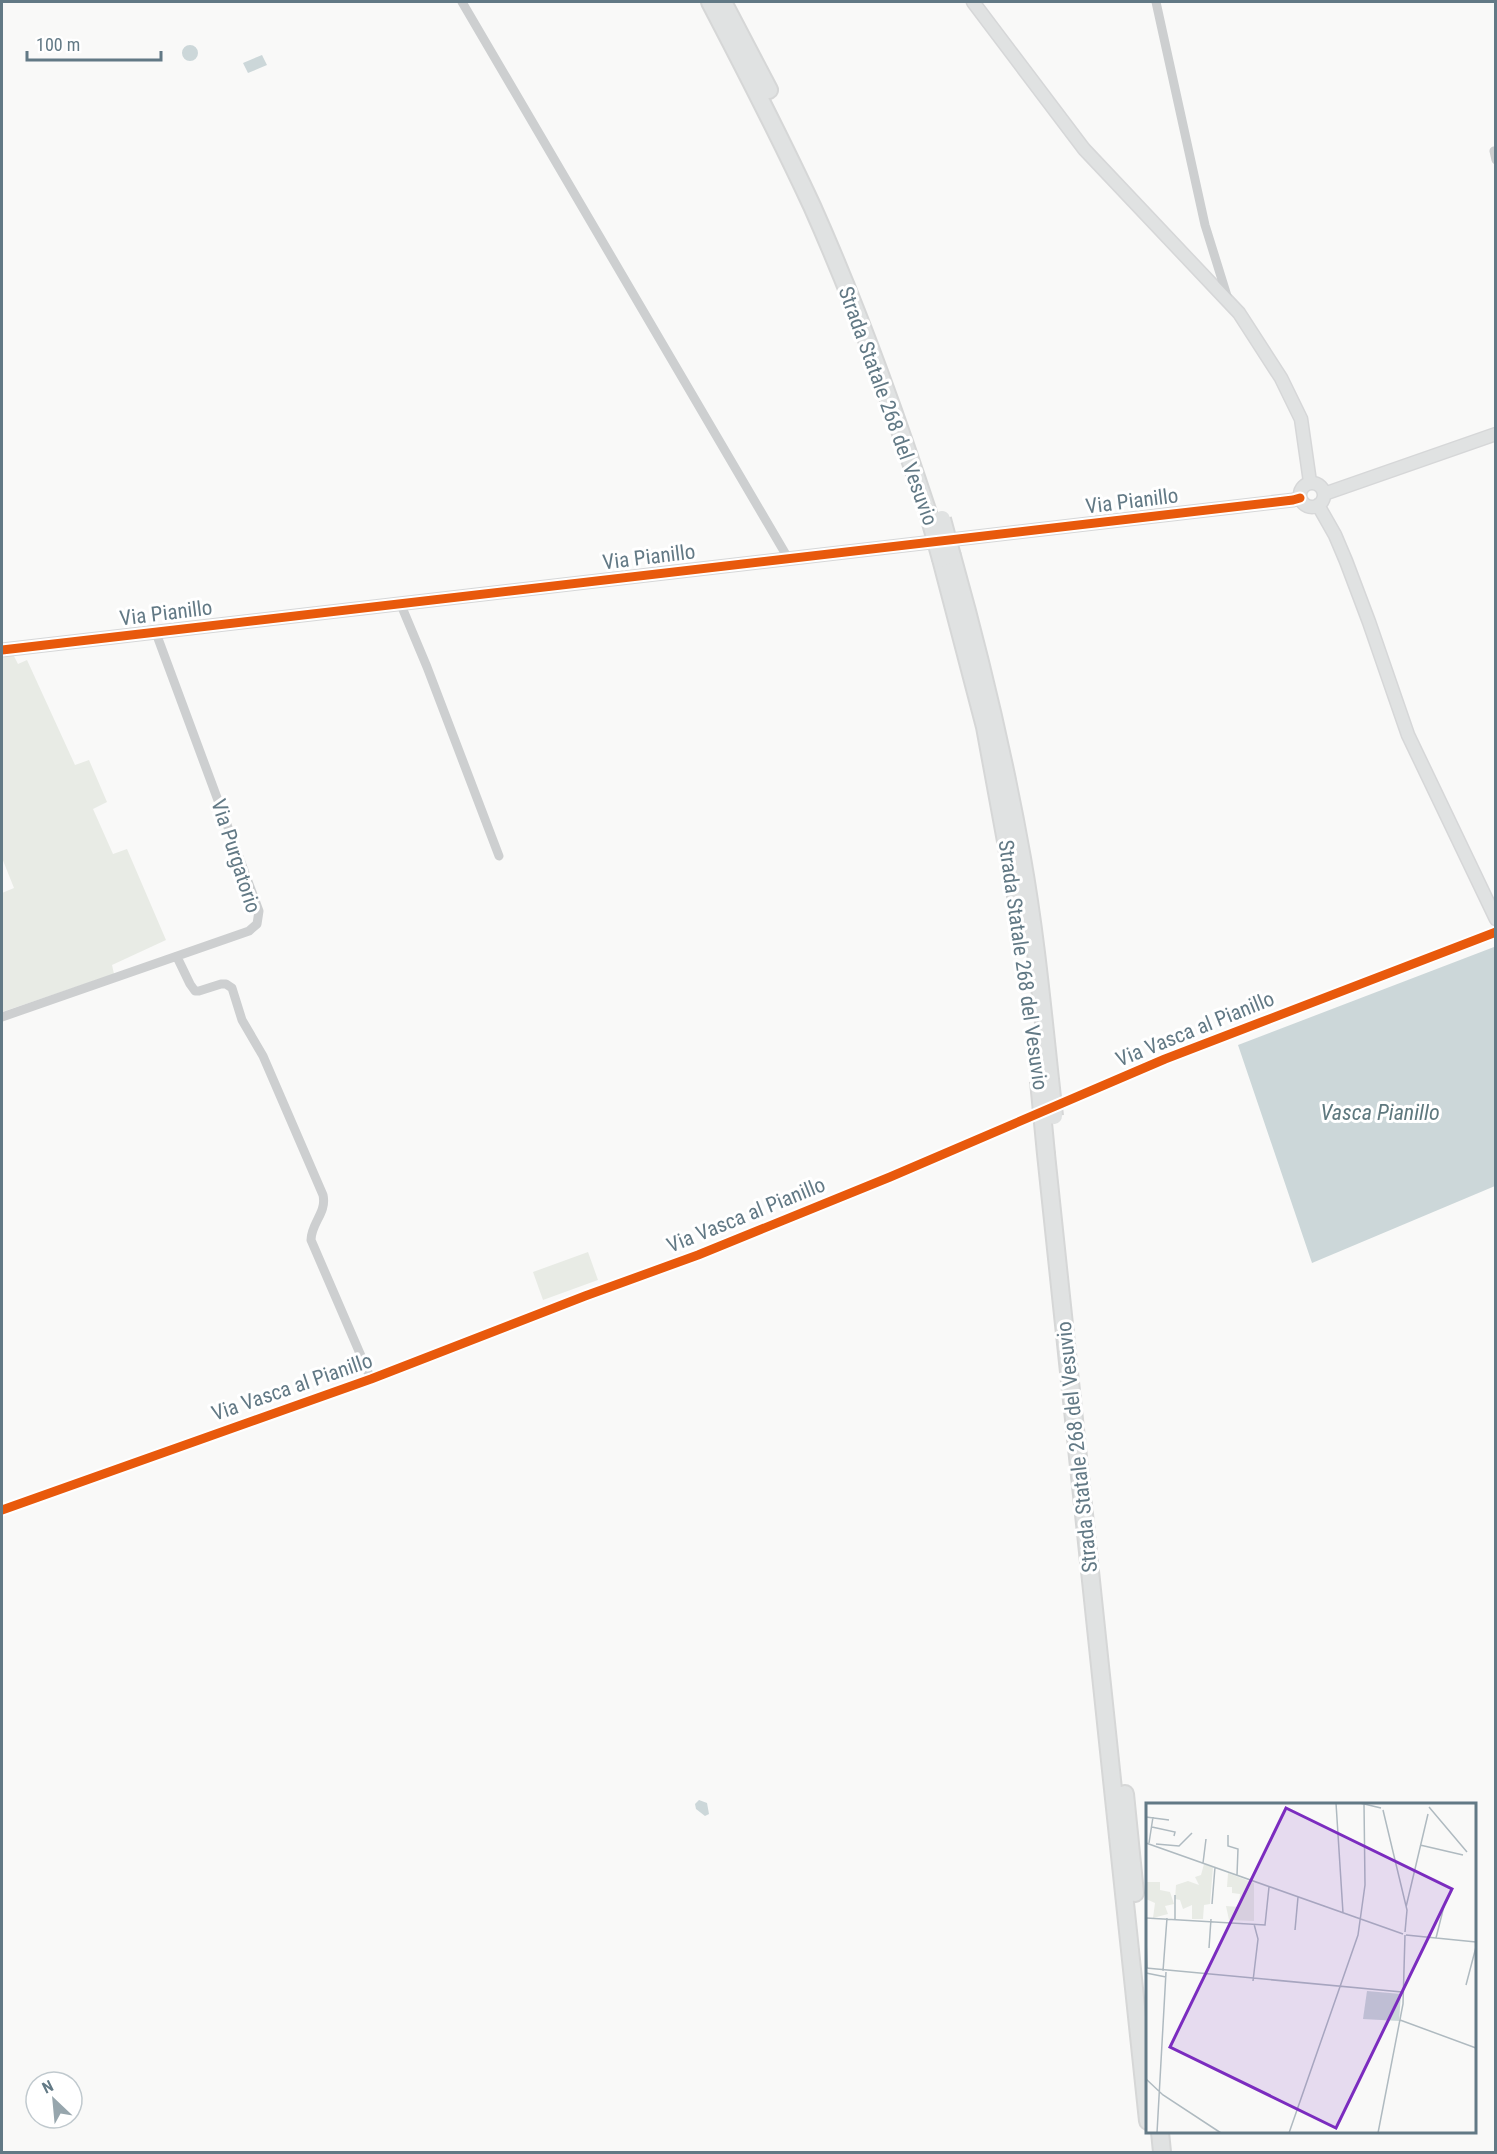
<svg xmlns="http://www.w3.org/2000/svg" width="1497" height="2154" viewBox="0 0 1497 2154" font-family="'Roboto Condensed',sans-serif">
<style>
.green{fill:#e8ebe5}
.water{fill:#ccd7d9}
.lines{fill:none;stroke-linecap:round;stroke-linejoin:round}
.secondary-casing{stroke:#d6d7d8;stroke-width:15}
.highway-casing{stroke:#d6d7d7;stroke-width:20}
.street{stroke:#cdcfd0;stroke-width:9}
.secondary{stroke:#e0e2e2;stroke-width:12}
.highway{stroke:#e0e2e2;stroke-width:16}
.highway-bridge-casing{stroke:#d6d7d7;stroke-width:20;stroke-linecap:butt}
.highway-bridge{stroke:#e0e2e2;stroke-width:16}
.cycleway-casing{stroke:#fff;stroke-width:13}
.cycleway{stroke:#e8590c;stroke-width:9}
.labels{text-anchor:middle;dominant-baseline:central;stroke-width:6;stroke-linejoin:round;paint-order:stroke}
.street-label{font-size:21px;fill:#627985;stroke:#fff}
.water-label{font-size:22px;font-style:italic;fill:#5e787e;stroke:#fff}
.inset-road{fill:none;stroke:#afbac0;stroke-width:1.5}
.view{fill:#7b2cbf;fill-opacity:0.15;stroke:#7b2cbf;stroke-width:3}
.inset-edge{fill:none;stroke:#627985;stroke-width:3}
</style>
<rect width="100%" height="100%" fill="#f9f9f8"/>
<path class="green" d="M13,654L18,664L27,660L75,765L89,760L107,802L93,809L113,854L127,849L166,940L112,965L114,974L2,1012V893L14,888L2,858V655Z
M588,1252L598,1280L543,1300L533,1272Z"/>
<path class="water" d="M182 53a8 8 0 1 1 16 0a8 8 0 1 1-16 0Z
M262,55L267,65L248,73L243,63Z
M1494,947L1495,1186L1312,1263L1238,1045Z
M699,1800L707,1803L709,1814L705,1816L696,1809L695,1804Z"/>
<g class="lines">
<g class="secondary-casing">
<path id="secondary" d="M973,2L1084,149L1239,313L1281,378L1301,419L1310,482
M1300 495a12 12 0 1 1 24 0a12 12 0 1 1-24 0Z
M1324,494L1496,434
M1318,505L1335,535L1346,561L1369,622L1408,735L1496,919
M2,650L1293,500L1300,498"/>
</g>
<g class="highway-casing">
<path id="highway" d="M710,2C745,69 780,137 812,206C858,309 896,415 931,522
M723,2L769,90
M952,556C980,656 1004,756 1022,858C1035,931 1042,1005 1050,1079
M941,559L985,727L1019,912
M1046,1154L1148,2121
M1125,1794L1135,1893
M1160,2132L1162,2152"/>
</g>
<path class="street" d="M462,2L788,558
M1156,2L1205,225L1228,299
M1494,151L1496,160
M401,605L427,667L499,856
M177,957L190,984L195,991H199L221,984H226L232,988L242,1020L263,1056L323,1195C327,1213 311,1223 311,1240L371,1379
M2,1017L249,931L257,924L259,911L156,633
M2,1510L371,1379L585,1296L698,1255L890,1177L1165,1059L1496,932"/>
<use href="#secondary" class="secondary"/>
<use href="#highway" class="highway"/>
<g class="highway-bridge-casing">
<path id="highway-bridge" d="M942,519L952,556
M931,523L941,559
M1050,1079L1054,1116
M1039,1081L1046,1154"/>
</g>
<use href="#highway-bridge" class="highway-bridge"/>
<g class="cycleway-casing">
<path id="cycleway" d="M2,650L1293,500L1300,498
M2,1510L371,1379L585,1296L698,1255L890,1177L1165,1059L1496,932"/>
</g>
<use href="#cycleway" class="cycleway"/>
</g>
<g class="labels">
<g class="street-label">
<text transform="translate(888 406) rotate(70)">Strada Statale 268 del Vesuvio</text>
<text transform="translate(1132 501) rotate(-7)">Via Pianillo</text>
<text transform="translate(649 557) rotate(-7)">Via Pianillo</text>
<text transform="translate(166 613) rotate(-7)">Via Pianillo</text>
<text transform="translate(236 856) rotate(72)">Via Purgatorio</text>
<text transform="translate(1023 965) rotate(82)">Strada Statale 268 del Vesuvio</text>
<text transform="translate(1195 1029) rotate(-22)">Via Vasca al Pianillo</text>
<text transform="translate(746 1215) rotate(-22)">Via Vasca al Pianillo</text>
<text transform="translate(292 1387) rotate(-19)">Via Vasca al Pianillo</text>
<text transform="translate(1077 1447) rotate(-96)">Strada Statale 268 del Vesuvio</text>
</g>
<g class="water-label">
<text x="1380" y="1112">Vasca Pianillo</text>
</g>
</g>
<g transform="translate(1146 1803)">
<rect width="330" height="330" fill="#f9f9f8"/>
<path d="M58,61L67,64L64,101L58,102L57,116H46V102L37,106L34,97L29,96L30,82L42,78L53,82L49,74L55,72ZM82,70L108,80V118L83,117L80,103L93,104L94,91L86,90V84H81ZM0,79H14V87L24,89L28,101L19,103L22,111L7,115L9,100L0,96Z" fill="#e8ebe5"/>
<path d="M221,188L255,191L253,218L217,216Z" fill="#ccd7d9"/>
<path class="inset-road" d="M190,0L197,110M214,0L235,5M283,4L321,49M237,7L261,107L259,129M0,14L23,17M6,24L29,29L28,33M82,32V43L92,46L91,72M0,40L257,131M3,40L7,14M10,41L33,43L46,30M274,42L317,52M57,60L60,36M29,92V116M66,101L69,64M260,104L282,11M0,115L119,122L123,84M149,127L152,94M260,132L330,139M0,135L1,165M290,135L298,103M63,145L65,116M0,165L256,189M17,168L21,115M0,170L20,174M107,178L112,136L108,121M320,182L330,144M254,217L330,245M0,276L17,292L75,330M11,330L20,169M143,330L212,132L219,82L218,0M232,330L257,201L259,132"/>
<path class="view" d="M140,5L306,86L190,325L24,244Z"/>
<rect width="330" height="330" class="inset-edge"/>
</g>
<rect width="1497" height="2154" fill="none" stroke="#627985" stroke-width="6"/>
<g transform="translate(54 2100) rotate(334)"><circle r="28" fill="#ffffff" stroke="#c0c9ce" stroke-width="1.5"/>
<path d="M0-4.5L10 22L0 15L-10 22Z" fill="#97a6ad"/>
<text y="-9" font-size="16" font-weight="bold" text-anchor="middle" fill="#627985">N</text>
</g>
<path d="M27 51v9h134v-9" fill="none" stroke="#627985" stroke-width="3"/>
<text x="36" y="51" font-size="18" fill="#627985" stroke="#ffffff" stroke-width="4.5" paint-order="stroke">100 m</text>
</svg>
